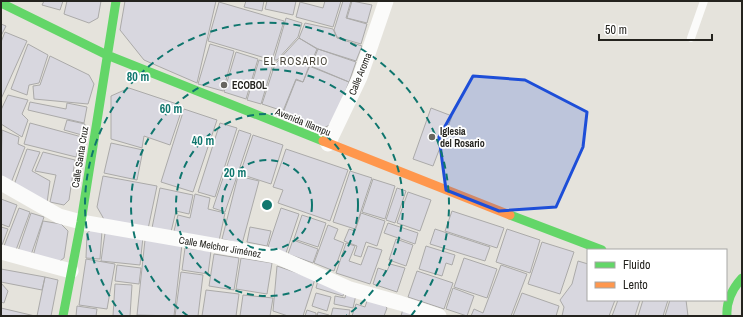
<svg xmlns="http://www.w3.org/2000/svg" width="743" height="317" viewBox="0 0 743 317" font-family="'Archivo Narrow',sans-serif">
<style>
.building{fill:#d8d7df;stroke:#abaaa9}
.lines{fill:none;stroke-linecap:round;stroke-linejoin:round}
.lane{stroke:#fbfbfa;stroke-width:8}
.street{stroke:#fbfbfa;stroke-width:15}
.fast{stroke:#63d668;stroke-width:9}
.slow{stroke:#ff974d;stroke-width:9}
.marked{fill:#1d4ed8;fill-opacity:0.2;stroke:#1d4ed8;stroke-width:3;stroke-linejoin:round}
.ring{fill:none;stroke:#0f766e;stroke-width:2;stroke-dasharray:7 5}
.poi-dot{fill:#686660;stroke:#fff;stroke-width:1.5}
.labels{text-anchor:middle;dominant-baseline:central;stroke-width:3.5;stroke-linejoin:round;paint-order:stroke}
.street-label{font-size:10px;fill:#24231e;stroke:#fff}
.poi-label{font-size:10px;font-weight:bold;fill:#24231e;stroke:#fff;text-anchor:start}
.neighbourhood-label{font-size:11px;letter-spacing:1px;fill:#474339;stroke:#fff}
.centre{fill:#0f766e;stroke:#fff;stroke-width:2}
.ring-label{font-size:12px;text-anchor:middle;font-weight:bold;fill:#0f766e;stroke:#fff;stroke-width:3.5;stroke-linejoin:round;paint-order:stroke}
</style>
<rect width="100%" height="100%" fill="#e5e3dc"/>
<path class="building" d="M44,1H63L60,10L42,5Z
M67,1H101L98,18L89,23L64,14Z
M125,1H216L197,83L144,60L120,30Z
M246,1H264L262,11L244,7Z
M267,1H296L293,15L265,9Z
M325,1H341L333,27L296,17L300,2L323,8Z
M343,1H351L346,18L367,24L361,44L337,37L334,30Z
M352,1L372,5L367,23L347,18Z
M219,2L284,21L272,60L208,41Z
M286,18L302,23L298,37L277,60H274Z
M305,23L333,29L337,38L362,46L356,61L318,49L299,38Z
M1,24L6,26L1,36Z
M5,32L27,41L1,99V42Z
M299,38L317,49L303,82L296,79L283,111L262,104L275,64Z
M28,44L48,55L39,83L29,85L27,95L11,89Z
M210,44L234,51L223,91L198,84Z
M318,49L356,62L349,82L311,66Z
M236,52L258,59L246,99L224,92Z
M50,56L89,75L94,84L88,104L34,99L33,86L40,85Z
M259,60L273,64L261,104L247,100Z
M309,66L349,82L333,123L322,129L283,113L296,80L303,82Z
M129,88L183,106L170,145L144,136L142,148L111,139V96Z
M8,95L28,100L22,114L28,120L22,137L1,124V110Z
M30,102L66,109L67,103L87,107L84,123L28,110Z
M431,108L452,116L433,166L413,159Z
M184,109L217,120L193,192L161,182Z
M67,120L85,124L82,135L64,130Z
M30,123L82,137L76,157L24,144Z
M220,123L237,128L215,197L198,192Z
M2,130L19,137L18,144L25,147L11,183L1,176Z
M239,130L251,134L225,212L213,208Z
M253,135L283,145L271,184L240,174Z
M111,143L143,150L137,180L104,173Z
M27,149L40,152L32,171L50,181L47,203L14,185Z
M286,149L348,170L330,221L278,203L283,190L273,187Z
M43,152L75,160L69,200L64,205L50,202L56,175L35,171Z
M350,171L372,178L355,229L333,222Z
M103,176L157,186L148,229L105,221L97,207Z
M238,176L259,181L242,244L222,239Z
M373,179L395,186L385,219L362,212Z
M160,188L193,195L189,214L176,211L171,232L152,228Z
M397,188L406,191L395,223L386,220Z
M408,192L431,200L420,231L397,223Z
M195,194L210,198L208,209L225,213L219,241L174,231L178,215L190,218Z
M1,199L17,205L9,227L1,224Z
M19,208L30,212L16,250L4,246Z
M281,208L299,214L286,253L268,247Z
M452,211L504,228L497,248L445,231Z
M31,213L44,217L31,255L18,251Z
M361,213L385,221L377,246L366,242L361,257L354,255L357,246L344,241L349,229L355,231Z
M302,215L326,223L318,247L294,239Z
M43,221L61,224L68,231L64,258L57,263L33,256Z
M388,223L418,233L415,244L384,233Z
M328,225L338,229L334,239L344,243L334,271L314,263Z
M1,227L8,229L1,248Z
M250,227L271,231L267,246L247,242Z
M435,229L490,247L485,261L430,244Z
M507,229L540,240L530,273L496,262Z
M91,230L102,231L100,259L86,258L87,233Z
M105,233L143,237L140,265L101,261Z
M396,239L413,245L406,266L389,260Z
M145,240L182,244L174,316L137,315Z
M293,240L318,249L313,263L288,254Z
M542,242L574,252L560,294L528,284Z
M346,243L355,246L349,261L361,265L368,246L382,250L370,284L336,273Z
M426,246L455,255L452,265L446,263L442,276L419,269Z
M185,248L211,251L208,274L182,270Z
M214,254L239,258L234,290L209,286Z
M241,258L272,263L267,294L236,289Z
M464,258L497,269L487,298L454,287Z
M86,259L115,264L107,309L79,305Z
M578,261L588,264V300H615L609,316H562L564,307L560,300L572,284Z
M390,264L405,268L397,292L373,284L378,268L387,271Z
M117,265L141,268L139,284L115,281Z
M501,265L527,274L511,316H471L474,309L483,313Z
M277,266L315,279L303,316H288L273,311Z
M1,269L45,277L42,290L1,282Z
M417,271L453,283L444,309L408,297Z
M181,272L203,275L198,316H175Z
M45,277L58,280L51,316H37Z
M318,280L345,288L343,296L316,288Z
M1,283L8,291L4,303L1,302Z
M115,284L132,285L130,316H113Z
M453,288L474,296L467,316L446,309Z
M206,290L239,294L236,316H202Z
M316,293L331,297L327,311L312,306Z
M346,293L356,295L353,308L334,304L335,296L345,298Z
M522,293L559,306L556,316H513Z
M243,295L273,298L270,316H240Z
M368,298L382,302L387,308L384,316H352L356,304L365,307Z
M618,300H640L635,316H612Z
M643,300H668L663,316H638Z
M670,300H686L688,316H665Z
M77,306L97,309L96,316H76Z
M1,308L35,316H1Z
M333,308L350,310L349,316H331Z
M403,309L425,316H401Z
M307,310L316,313V316H305Z
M318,312L329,315V316H317Z"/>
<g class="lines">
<path class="lane" d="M691,38L704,1"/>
<path class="street" d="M328,144L360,77L386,1
M1,183L59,216L81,222L276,256L350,289L400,303L439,316
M1,252L71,271"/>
<path class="fast" d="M1,3L107,55L323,141
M510,215L602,250
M63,316L81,222L116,1
M727,316C726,301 732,289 742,278"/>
<path class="slow" d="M323,141L510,215"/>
</g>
<path class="marked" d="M473,76L525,80L587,112L583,147L556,207L499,211L446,190L439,137Z"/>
<g class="ring">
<circle cx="267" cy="205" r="45"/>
<circle cx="267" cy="205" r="91"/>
<path d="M188 316A136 136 0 1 1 346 316"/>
<path d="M123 316A182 182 0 1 1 411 316"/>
</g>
<g class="poi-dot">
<circle cx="224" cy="85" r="4"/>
<circle cx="432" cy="137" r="4"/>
</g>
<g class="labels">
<g class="street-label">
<text transform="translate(360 74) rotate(-68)">Calle Aroma</text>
<text transform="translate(303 122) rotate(22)">Avenida Illampu</text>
<text transform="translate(80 157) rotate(-81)">Calle Santa Cruz</text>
<text transform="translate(220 247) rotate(10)">Calle Melchor Jiménez</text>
</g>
<g class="poi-label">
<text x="232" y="85">ECOBOL</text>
<text x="440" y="131">Iglesia<tspan x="440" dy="12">del Rosario</tspan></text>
</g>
<g class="neighbourhood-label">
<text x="296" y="61">EL ROSARIO</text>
</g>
</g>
<circle cx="267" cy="205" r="6" class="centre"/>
<g class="ring-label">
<text x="138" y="81">80 m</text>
<text x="171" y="113">60 m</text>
<text x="203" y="145">40 m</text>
<text x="235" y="177">20 m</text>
</g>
<rect width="743" height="317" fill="none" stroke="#24231e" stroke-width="4"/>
<rect x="587" y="249" width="140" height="52" fill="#ffffff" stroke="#a7a7a5"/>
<rect x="595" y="262" width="20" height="6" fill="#63d668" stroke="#a7a7a5"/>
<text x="623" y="269" font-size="12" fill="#24231e">Fluido</text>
<rect x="595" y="282" width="20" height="6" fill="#ff974d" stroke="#a7a7a5"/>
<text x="623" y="289" font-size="12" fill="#24231e">Lento</text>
<path d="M599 34v6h113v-6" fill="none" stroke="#24231e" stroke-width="2"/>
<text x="605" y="34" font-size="12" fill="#24231e" stroke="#ffffff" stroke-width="3" paint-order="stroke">50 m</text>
</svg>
